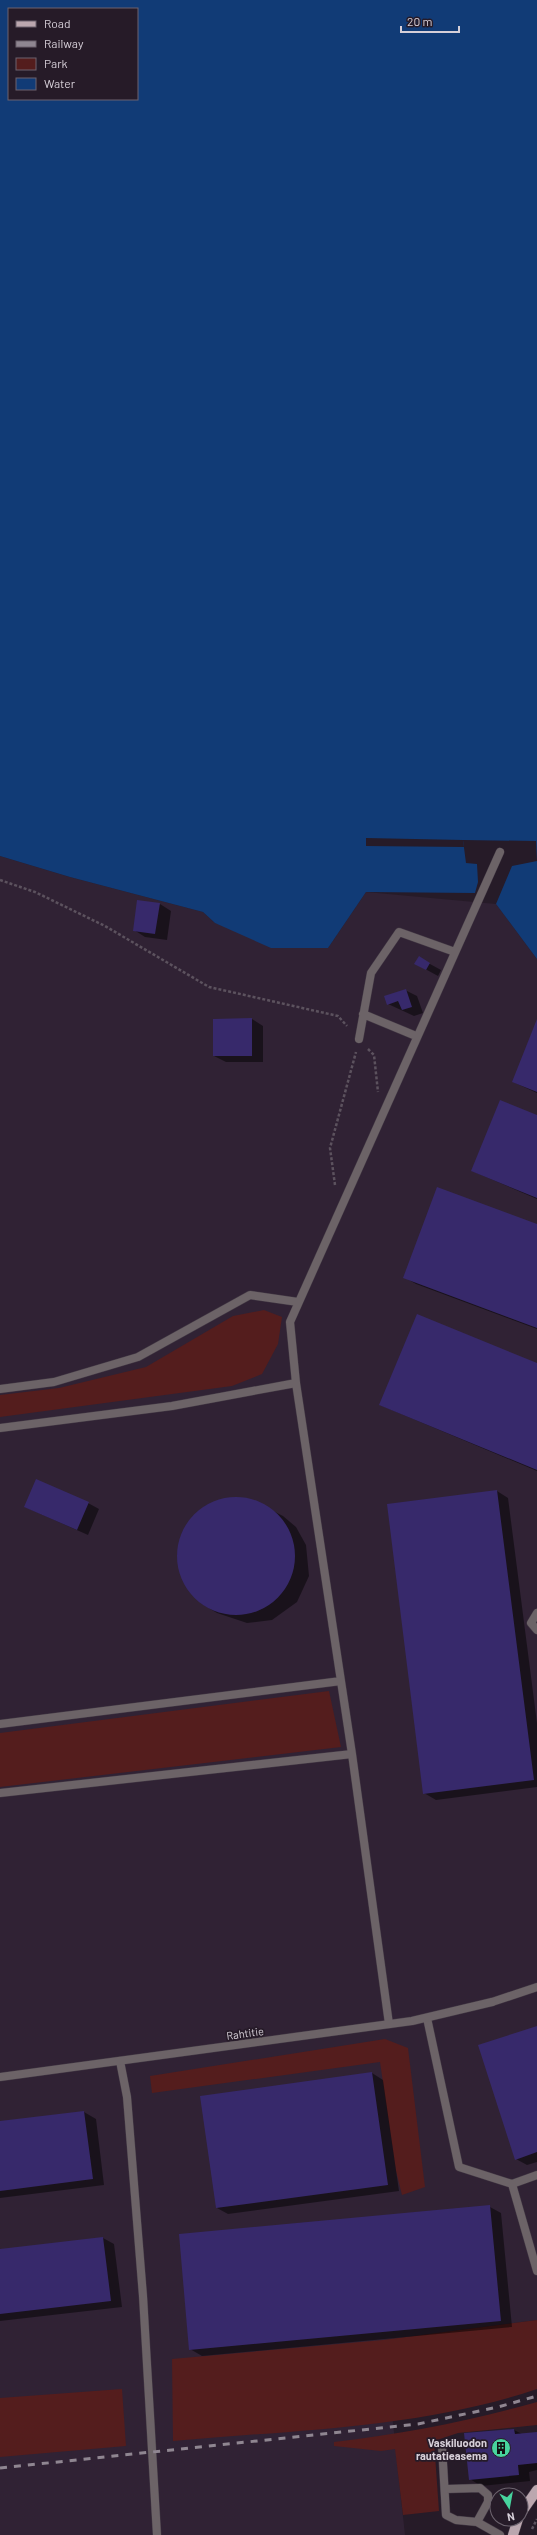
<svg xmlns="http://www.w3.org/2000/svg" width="537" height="2535" viewBox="0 0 537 2535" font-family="Barlow,sans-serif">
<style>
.built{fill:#302234}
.green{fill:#541d1d}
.water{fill:#113b76;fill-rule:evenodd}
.pier{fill:#261b28}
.shadow{fill:#0007}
.building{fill:#37296b}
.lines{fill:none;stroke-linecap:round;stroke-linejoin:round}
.service-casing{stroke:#423844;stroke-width:9}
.minor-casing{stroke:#423844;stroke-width:9}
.primary-casing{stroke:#423844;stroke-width:11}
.path{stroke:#5c525e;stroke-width:2.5;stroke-dasharray:3 2;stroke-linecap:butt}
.service{stroke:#6c6367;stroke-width:8}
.minor{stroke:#6c6367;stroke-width:8}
.primary{stroke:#bba7af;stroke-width:10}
.rail{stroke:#8f8691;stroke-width:3;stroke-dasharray:7 7;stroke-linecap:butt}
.labels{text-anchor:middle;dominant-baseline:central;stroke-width:3.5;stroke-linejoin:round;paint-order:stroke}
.street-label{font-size:11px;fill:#d6cfd8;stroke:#261b28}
.poi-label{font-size:11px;font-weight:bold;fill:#d6cfd8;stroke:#261b28;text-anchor:end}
</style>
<rect width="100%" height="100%" fill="#261b28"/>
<path class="built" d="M0,856L70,877L203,912L215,923L328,948L366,892L496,904L537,959V2320L384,2340L405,2535H0Z"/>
<path class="green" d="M264,1310L282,1317L278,1344L262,1374L232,1386L0,1417V1395L59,1388L146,1367L233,1316Z
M329,1691L341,1747L0,1787V1733Z
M385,2039L408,2048L425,2187L402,2195L396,2171L380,2062L152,2093L150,2076Z
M537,2320V2389C421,2428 294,2430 173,2441L172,2359L383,2340Z
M122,2389L126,2446L0,2457V2398Z
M537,2402V2425L458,2433L434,2441L439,2511L403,2515L395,2449L381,2451L334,2446V2442C403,2434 470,2421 537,2402Z"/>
<path class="water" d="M0,0H537V959L496,904L512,866L537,861L536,841L463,840L466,863L477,864L478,882L475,893L366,892L328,948H271L215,923L203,912L70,877L0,856ZM9,9H137V99H9Z"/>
<path class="pier" d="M366,838L463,840L464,847L366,846Z"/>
<path class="shadow" d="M160,904L171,911L167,940L145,937L134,930Z
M419,958L441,970L438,976L416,964Z
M405,990L417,996L423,1013L414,1016L388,1004Z
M252,1019L263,1026V1062H226L214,1056Z
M537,1023V1093L513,1082Z
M537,1116V1199L472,1171Z
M537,1225V1329L416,1284L404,1277Z
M537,1364V1471L380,1405Z
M497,1491L508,1498L537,1723V1787L436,1800L424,1793Z
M229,1498L249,1499L283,1516L296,1527L306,1545L309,1576L297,1602L272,1620L247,1623L217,1613L202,1604L188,1589L177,1556L183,1531L205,1506Z
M88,1503L99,1509L88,1535L25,1507Z
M537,2027V2162L527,2165L516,2159Z
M372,2073L383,2080L399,2191L228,2214L217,2208Z
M84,2112L96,2119L104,2185L0,2198V2122Z
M490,2207L501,2213L512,2327L202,2356L190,2349Z
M103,2238L114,2244L122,2307L0,2321V2250Z
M514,2430L522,2434L537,2433V2470L529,2472L530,2481L481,2486L470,2479Z"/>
<path class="building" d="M137,900L160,903L155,934L133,931Z
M419,956L430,963L426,970L414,964Z
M406,989L412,1007L402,1010L398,1001L387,1005L384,996Z
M252,1018V1056H213V1019Z
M537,1019V1092L512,1082Z
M500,1100L537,1115V1198L471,1171Z
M437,1187L537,1224V1328L403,1278Z
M417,1314L537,1363V1470L379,1405Z
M36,1479L89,1502L77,1530L24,1507Z
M497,1490L534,1780L423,1794L387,1504Z
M177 1556a59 59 0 1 1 118 0a59 59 0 1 1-118 0Z
M537,2026V2152L515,2160L478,2045Z
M372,2072L388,2185L216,2208L200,2096Z
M84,2111L93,2179L0,2191V2121Z
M490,2205L501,2321L189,2350L179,2234Z
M103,2237L111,2301L0,2314V2249Z
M514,2429L515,2434L537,2432V2463L518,2465L519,2475L469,2480L464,2433Z"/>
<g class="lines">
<g class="service-casing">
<path id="service" d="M363,1014L416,1036
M359,1039L371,973L399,932L455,952
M0,1389L54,1382L138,1357L250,1295L298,1302
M0,1428L172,1406L296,1383L290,1322L500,852
M537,1613L531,1623L537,1630
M0,1724L341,1681
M352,1754L389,2024
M0,1793L352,1754L296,1383
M492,2002L537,1987
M427,2018L459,2167L512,2184L537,2175
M120,2061L127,2097L143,2296L157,2535
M512,2184L537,2271
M442,2446L446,2515L456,2520L477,2522L500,2535
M446,2489L480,2488L488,2495V2502L477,2522"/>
</g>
<g class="minor-casing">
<path id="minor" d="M0,2077L412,2021L492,2002"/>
</g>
<g class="primary-casing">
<path id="primary" d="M521,2513L537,2490
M513,2535L518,2519"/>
</g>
<path class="path" d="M0,880L35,892L105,926L209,987L338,1016L347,1026
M368,1049L374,1055L378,1092
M335,1185L330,1148L356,1052
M532,2529L537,2519"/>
<use href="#service" class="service"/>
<use href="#minor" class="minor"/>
<use href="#primary" class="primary"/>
<path class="rail" d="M0,2468L418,2424L498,2407L537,2396"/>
</g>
<defs>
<g id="building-disc" transform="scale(1)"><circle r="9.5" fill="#47d49e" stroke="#261b28"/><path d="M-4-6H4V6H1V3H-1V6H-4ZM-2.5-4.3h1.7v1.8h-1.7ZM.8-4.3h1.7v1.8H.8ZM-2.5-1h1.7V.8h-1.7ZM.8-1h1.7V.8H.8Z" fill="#111"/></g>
</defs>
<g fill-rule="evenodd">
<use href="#building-disc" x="501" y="2448"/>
</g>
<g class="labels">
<g class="street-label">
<text transform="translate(245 2033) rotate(-8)">Rahtitie</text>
</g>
<g class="poi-label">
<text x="487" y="2442">Vaskiluodon<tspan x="487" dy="13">rautatieasema</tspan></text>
</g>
</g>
<rect x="8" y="8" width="130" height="92" fill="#261b28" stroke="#6c636e"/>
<rect x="16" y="21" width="20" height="6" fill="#bba7af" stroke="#6c636e"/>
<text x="44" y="28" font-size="12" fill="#d6cfd8">Road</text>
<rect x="16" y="41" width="20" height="6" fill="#8f8691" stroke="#6c636e"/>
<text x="44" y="48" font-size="12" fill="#d6cfd8">Railway</text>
<rect x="16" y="58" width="20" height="12" fill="#541d1d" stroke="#6c636e"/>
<text x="44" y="68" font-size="12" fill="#d6cfd8">Park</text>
<rect x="16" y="78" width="20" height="12" fill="#113b76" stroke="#6c636e"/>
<text x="44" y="88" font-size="12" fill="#d6cfd8">Water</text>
<g transform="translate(509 2507) rotate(169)"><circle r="19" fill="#261b28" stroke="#6c636e"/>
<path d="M0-3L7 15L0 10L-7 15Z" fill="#47d49e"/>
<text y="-6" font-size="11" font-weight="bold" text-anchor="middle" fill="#d6cfd8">N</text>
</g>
<path d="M401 26v6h58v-6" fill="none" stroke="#d6cfd8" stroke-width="2"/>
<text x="407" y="26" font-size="12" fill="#d6cfd8" stroke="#261b28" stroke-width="3" paint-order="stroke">20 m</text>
</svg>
